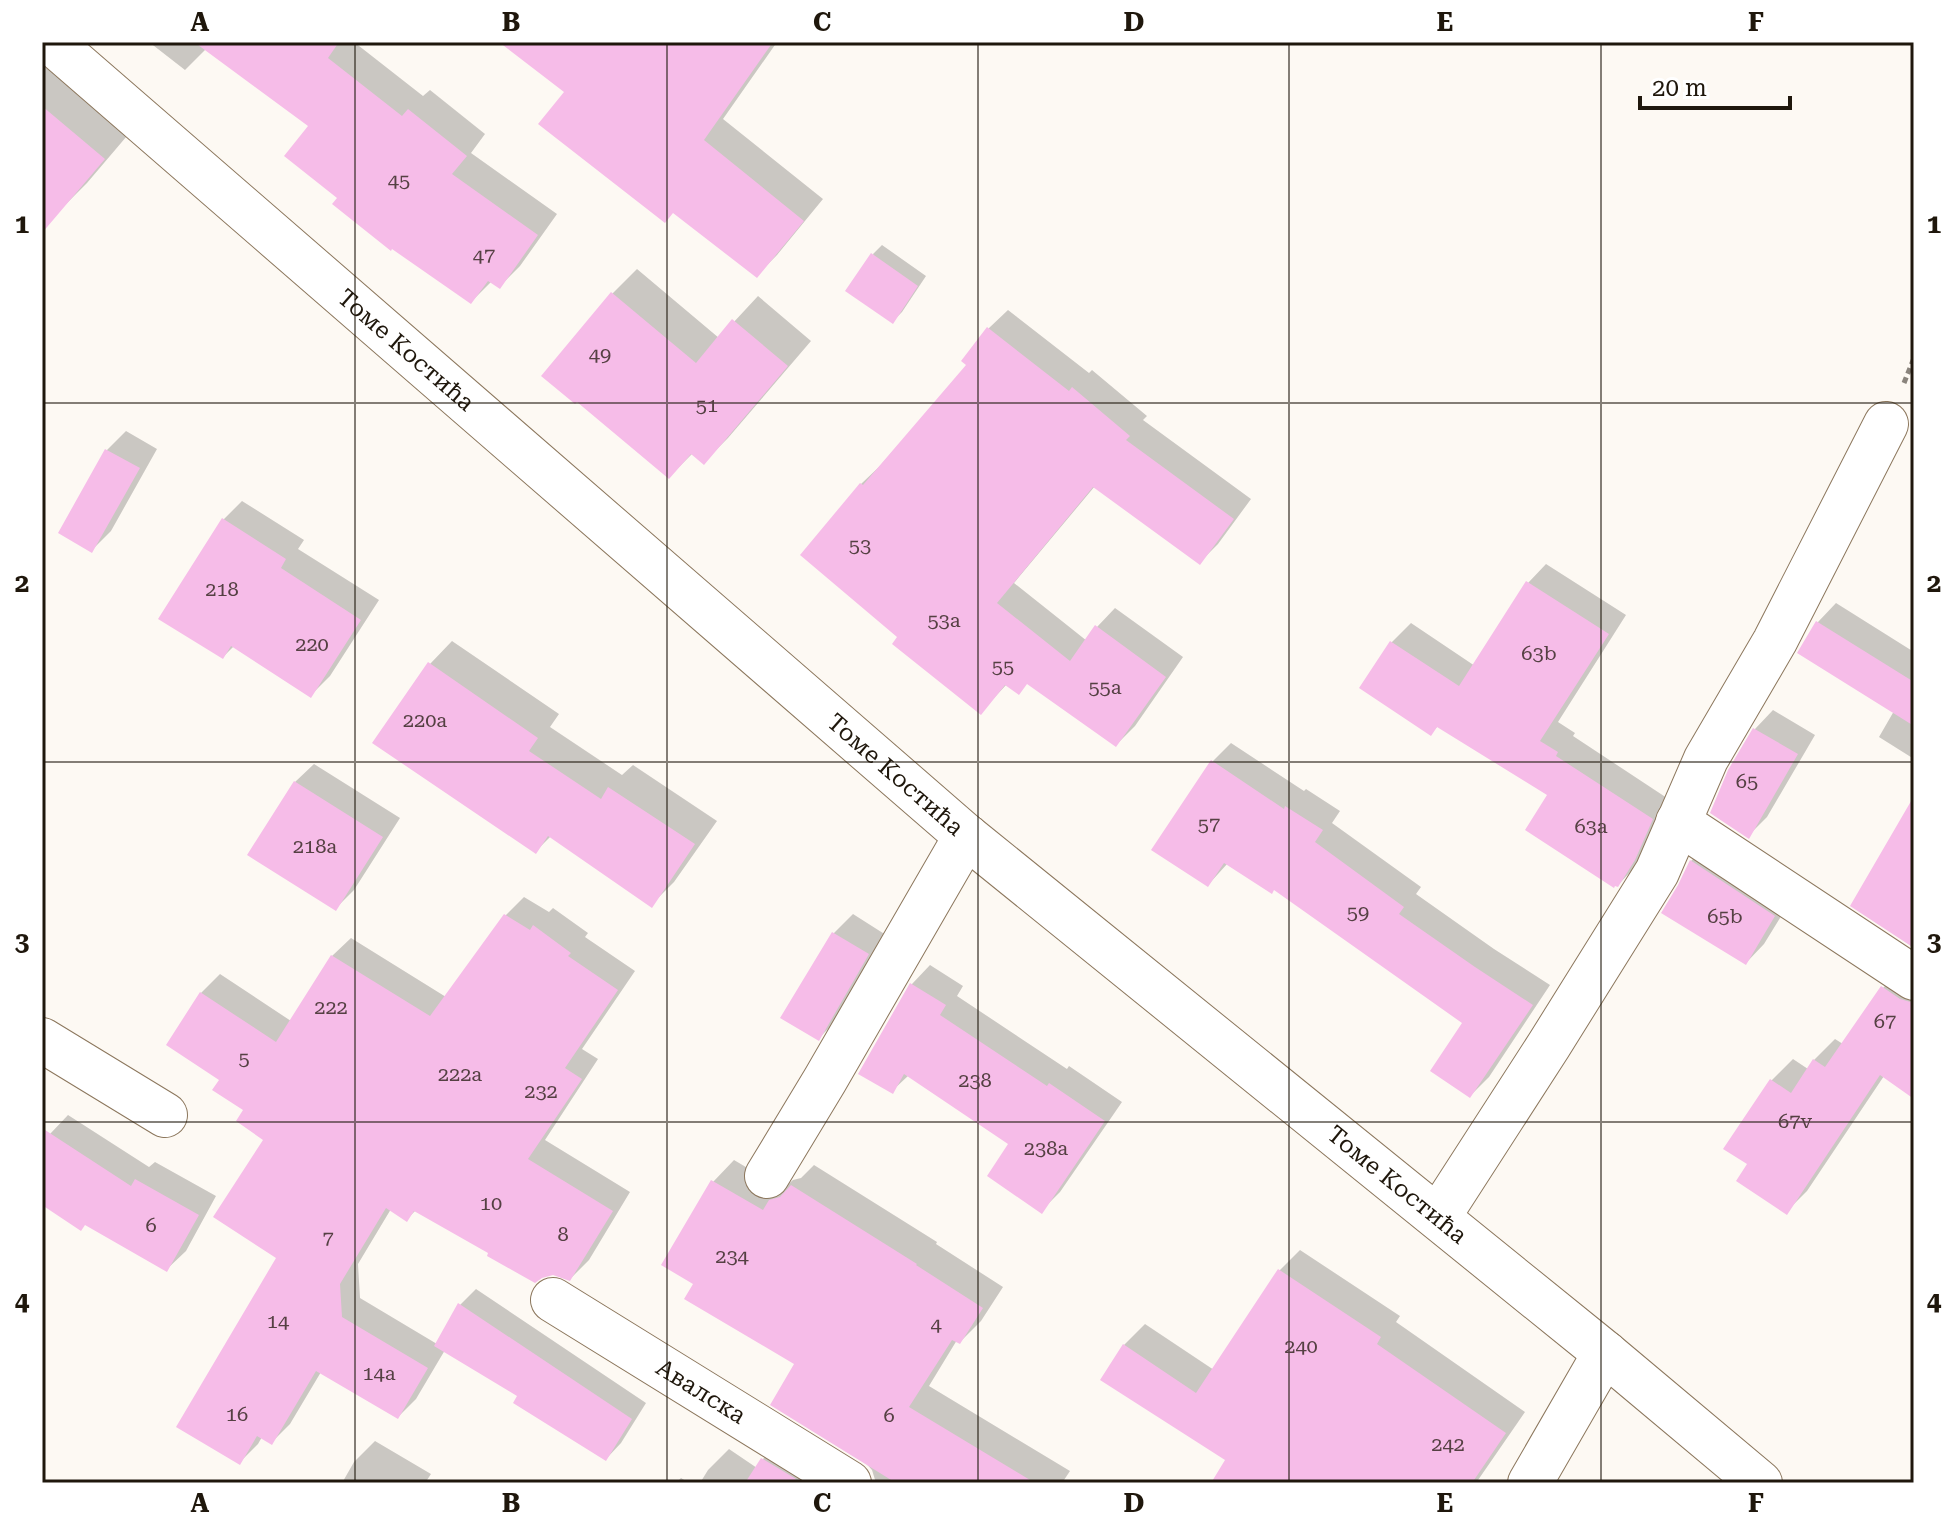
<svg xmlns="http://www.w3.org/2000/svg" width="1956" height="1525" viewBox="0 0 1956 1525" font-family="'Roboto Serif',serif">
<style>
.shadow{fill:#0003}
.building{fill:#f6bce8}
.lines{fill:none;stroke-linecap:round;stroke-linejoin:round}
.minor-casing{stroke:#8c775d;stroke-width:46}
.tertiary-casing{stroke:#8c775d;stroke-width:46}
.path{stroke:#8a847c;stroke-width:5;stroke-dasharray:6 4;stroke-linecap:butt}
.minor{stroke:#fff;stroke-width:44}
.tertiary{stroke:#fff;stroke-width:44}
.grid{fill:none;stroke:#1f170c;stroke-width:2;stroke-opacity:0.55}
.labels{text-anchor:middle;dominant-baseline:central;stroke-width:6;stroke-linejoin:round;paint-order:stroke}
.number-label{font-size:20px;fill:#554043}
.street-label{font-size:24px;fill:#1f170c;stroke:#fff}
.neatline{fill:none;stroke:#1f170c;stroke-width:3}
.grid-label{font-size:26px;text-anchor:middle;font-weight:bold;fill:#1f170c}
</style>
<rect width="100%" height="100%" fill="#fdf9f3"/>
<path class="shadow" d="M42,42L138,123L87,183L52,218L42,210Z
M149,42H354L423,96L430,90L485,134L471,153L557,214L520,266L500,286L492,281L471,302L340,197L310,126L206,49L185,70Z
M502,42H777L723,119L823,199L777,255L757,275L567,91Z
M882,245L926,276L902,312L893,321L873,254Z
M637,269L719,338L758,296L811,341L728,438L704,462L693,453L669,477L612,294Z
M1008,310L1089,373L1092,370L1147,416L1143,420L1251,499L1218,544L1200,562L1095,486L1014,583L1087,641L1097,627L1115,608L1183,657L1135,726L1116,745L1028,682L1007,684L981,712L900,637L861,484L880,466L969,364L989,328Z
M126,431L157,449L111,531L92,550L61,532L107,450Z
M242,501L304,540L298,549L379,600L330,676L311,695L234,646L223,657V520Z
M1546,564L1626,615L1558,722L1575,733L1573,736L1670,800L1636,866L1618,885L1550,794L1439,725L1431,733L1362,688L1392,642L1411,623L1475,666L1528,583Z
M1836,603L1914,652V759L1879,737L1894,711L1800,652L1818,622Z
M452,641L559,714L550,727L622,775L633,765L717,821L674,882L651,905L551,836L536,851L430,664Z
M1773,710L1815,735L1767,817L1748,836L1755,729Z
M1231,743L1304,791L1306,789L1340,811L1332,823L1421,887L1416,894L1494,949L1550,985L1489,1077L1470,1096L1464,1023L1275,888L1228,863L1208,885L1213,761Z
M314,764L400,818L354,890L336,908L295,782Z
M1710,842L1793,897L1764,944L1746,963L1680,886L1691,861Z
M524,897L549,912L553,908L588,933L585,937L635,971L582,1049L598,1059L545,1140L630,1192L589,1260L570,1279L491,1252L416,1210L407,1219L391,1209L358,1264L360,1298L437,1344L460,1305L476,1289L646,1403L621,1443L606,1459L520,1395L445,1350L416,1399L398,1417L321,1372L290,1424L272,1442L262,1437L258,1444L240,1462L278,1258L266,1139L222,1079L168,1044L201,993L220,974L291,1021L332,956L351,938L446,997L506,915Z
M853,914L886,935L837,1020L818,1039L783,1017L834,933Z
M930,965L963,986L957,996L1067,1069L1069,1066L1122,1102L1060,1192L1041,1211L1011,1143L909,1075L892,1091L912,984Z
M1904,966L1914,973V1096L1884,1076L1807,1191L1786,1212L1749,1164L1726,1148L1772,1080L1793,1059L1808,1069L1814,1060L1835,1039L1843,1044L1883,988Z
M68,1115L149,1167L155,1162L216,1196L186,1251L167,1269L85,1224L42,1203V1145L50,1134Z
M734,1160L783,1189L793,1180L801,1178L814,1165L937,1242L936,1244L1003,1287L981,1321L960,1342L957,1340L929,1386L1070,1471L1062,1483H876L872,1470L863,1460L796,1363L696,1284L713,1182Z
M1300,1250L1400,1316L1396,1322L1525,1412L1476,1483H1213L1228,1459L1124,1345L1145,1324L1214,1370L1279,1271Z
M784,1438L856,1483H700L708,1470L729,1449L757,1468L763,1459Z
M375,1441L431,1474L425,1483H342L354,1462Z
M681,1478L689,1483H676Z"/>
<path class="building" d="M194,42H339L328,58L402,116L408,109L467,156L452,174L538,235L500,289L488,281L471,304L392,249L391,251L332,204L337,198L284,156L308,126Z
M499,42H773L704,140L804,221L757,278L673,213L665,223L538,124L564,92Z
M42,106L105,159L42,233Z
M871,253L918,286L893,324L845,291Z
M611,292L696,363L732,319L788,366L704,465L691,454L669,479L577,402L575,404L541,376Z
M987,327L1069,391L1072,387L1130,436L1126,440L1234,519L1200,565L1093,487L997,603L1070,661L1095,625L1166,677L1116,747L1027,684L1019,695L1005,685L981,715L892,644L897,637L800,555L860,483L863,485L966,365L961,361Z
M105,449L140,468L92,553L58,533Z
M222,518L286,559L281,568L361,620L311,698L231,646L223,659L158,619Z
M1526,581L1609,634L1540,741L1558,752L1556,756L1653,819L1635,860L1618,887L1615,886L1614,888L1525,830L1547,795L1437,727L1431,736L1359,688L1390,641L1459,686Z
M1816,621L1914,682V726L1797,653Z
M428,662L538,738L529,751L601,799L608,787L695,844L652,908L548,836L536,854L372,743Z
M1753,728L1798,754L1749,839L1710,813L1728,770Z
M1211,760L1284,809L1285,806L1323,830L1315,842L1404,907L1399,914L1475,967L1533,1005L1470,1098L1430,1071L1462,1023L1274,890L1272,894L1224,863L1208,887L1151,850Z
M294,781L383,837L336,911L247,855Z
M1914,796V948L1850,906Z
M1690,860L1775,916L1746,965L1661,913L1678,885Z
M504,914L530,930L533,925L571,953L568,956L618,990L565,1068L582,1079L528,1159L613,1211L570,1281L553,1275L542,1278L535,1283L487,1256L488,1253L414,1211L407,1222L386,1208L340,1284L342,1317L428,1368L398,1419L316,1371L272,1445L257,1436L240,1465L176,1427L276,1258L213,1217L263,1140L236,1121L243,1110L212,1090L219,1080L166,1045L200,992L276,1042L331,955L430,1016Z
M832,932L869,954L819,1041L780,1018Z
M910,983L946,1005L940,1015L1047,1086L1049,1083L1105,1121L1042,1214L987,1176L1008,1144L904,1074L893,1094L858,1074Z
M1881,986L1900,999L1914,1003V1099L1880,1075L1787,1215L1736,1181L1747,1164L1723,1149L1770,1079L1791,1093L1813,1059L1825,1067Z
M42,1128L131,1186L135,1179L199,1215L167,1272L85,1225L81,1231L42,1205Z
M711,1180L763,1210L769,1200L780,1197L791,1185L917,1264L916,1265L983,1308L960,1344L952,1340L909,1407L1035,1483H896L770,1405L794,1364L684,1299L693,1284L661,1265Z
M1278,1269L1381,1337L1377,1344L1506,1433L1472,1483H1211L1225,1460L1100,1380L1123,1344L1196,1393Z
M458,1303L632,1419L606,1461L513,1403L517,1396L434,1346Z
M761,1458L796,1479L793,1483H745Z"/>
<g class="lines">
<g class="minor-casing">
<g id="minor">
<path d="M1678,822L1914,978"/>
<path d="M42,1040L165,1115"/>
<path d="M767,1176L825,1080L966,836"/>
<path d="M1438,1217L1549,1045L1657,872L1706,759L1775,641L1886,424"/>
<path id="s1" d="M553,1300L849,1483"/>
<path d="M1530,1483L1605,1353"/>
</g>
</g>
<g class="tertiary-casing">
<g id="tertiary">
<path id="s2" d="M51,42L966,836L1605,1353L1760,1483"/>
</g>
</g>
<path class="path" d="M1904,383L1914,358"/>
<use href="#minor" class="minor"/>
<use href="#tertiary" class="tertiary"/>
</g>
<path class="grid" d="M355,42V1483M667,42V1483M978,42V1483M1289,42V1483M1601,42V1483M42,403H1914M42,762H1914M42,1122H1914"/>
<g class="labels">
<g class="number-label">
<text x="399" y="180">45</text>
<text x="484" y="255">47</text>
<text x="600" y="354">49</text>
<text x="707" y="405">51</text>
<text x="860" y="545">53</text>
<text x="222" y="589">218</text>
<text x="944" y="620">53a</text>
<text x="312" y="644">220</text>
<text x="1539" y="653">63b</text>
<text x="1003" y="666">55</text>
<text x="1105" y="687">55a</text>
<text x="425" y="720">220a</text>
<text x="1747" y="781">65</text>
<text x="1209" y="824">57</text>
<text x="1591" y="826">63a</text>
<text x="315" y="846">218a</text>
<text x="1358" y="912">59</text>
<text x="1725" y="916">65b</text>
<text x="331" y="1007">222</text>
<text x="1885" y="1021">67</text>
<text x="244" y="1058">5</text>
<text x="460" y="1074">222a</text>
<text x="975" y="1080">238</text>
<text x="541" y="1091">232</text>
<text x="1795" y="1121">67v</text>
<text x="1046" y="1148">238a</text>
<text x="491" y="1203">10</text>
<text x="151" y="1225">6</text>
<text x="563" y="1234">8</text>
<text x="328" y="1238">7</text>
<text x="732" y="1256">234</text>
<text x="278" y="1321">14</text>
<text x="936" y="1324">4</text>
<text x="1301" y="1346">240</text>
<text x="379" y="1373">14a</text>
<text x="237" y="1414">16</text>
<text x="889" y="1415">6</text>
<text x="1448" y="1444">242</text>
</g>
<g class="street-label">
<text stroke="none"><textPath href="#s2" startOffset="470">Томе Костића</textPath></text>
<text stroke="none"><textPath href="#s2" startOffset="1118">Томе Костића</textPath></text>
<text stroke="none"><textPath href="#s2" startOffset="1766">Томе Костића</textPath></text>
<text stroke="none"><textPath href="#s1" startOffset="174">Авалска</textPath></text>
</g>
</g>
<rect width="1956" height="1525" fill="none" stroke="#ffffff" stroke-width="88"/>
<path d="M1640 96v12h150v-12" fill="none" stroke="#1f170c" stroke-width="4"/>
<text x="1652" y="96" font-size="24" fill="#1f170c" stroke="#ffffff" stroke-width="6" paint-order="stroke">20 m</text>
<rect x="44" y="44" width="1868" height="1437" class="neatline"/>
<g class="grid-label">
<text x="200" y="31">A</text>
<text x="511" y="31">B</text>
<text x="822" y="31">C</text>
<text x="1134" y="31">D</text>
<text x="1445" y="31">E</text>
<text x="1756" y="31">F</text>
<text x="22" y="233">1</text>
<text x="1934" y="233">1</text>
<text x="22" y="592">2</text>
<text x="1934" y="592">2</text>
<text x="22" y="951">3</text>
<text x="1934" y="951">3</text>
<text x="22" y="1310">4</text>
<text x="1934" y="1310">4</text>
<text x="200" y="1512">A</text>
<text x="511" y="1512">B</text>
<text x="822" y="1512">C</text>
<text x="1134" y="1512">D</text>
<text x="1445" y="1512">E</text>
<text x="1756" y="1512">F</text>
</g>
</svg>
